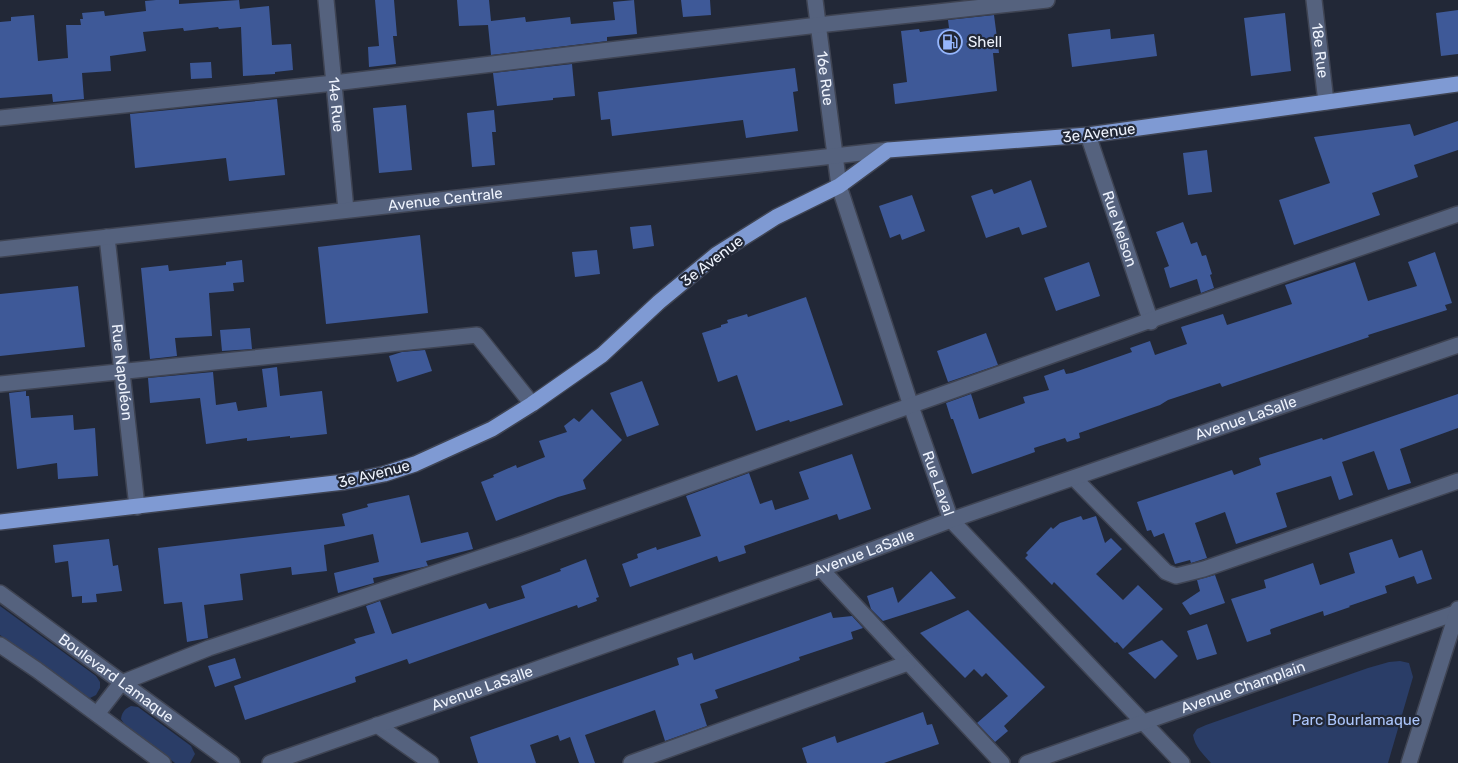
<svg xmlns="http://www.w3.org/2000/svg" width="1458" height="763" viewBox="0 0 1458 763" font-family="Rubik,sans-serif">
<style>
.green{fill:#2a3d67}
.building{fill:#3e5998}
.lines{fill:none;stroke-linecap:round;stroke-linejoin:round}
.minor-casing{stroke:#3f4453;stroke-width:18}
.major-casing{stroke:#3f4453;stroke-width:18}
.minor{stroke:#55627e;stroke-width:15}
.major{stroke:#7f9ad3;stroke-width:15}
.labels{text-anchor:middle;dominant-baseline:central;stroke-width:4.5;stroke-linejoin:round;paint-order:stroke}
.poi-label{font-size:15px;fill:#eef3fd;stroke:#222837;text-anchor:start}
.street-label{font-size:15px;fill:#eef3fd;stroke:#222837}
.park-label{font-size:15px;fill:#acc6fc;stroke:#222837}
</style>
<rect width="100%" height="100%" fill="#222837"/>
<path class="green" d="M0,606L96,676L100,682V688L96,695L90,698L80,694L0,635Z
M1400,661L1409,663L1413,677L1388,763H1211C1203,754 1195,747 1193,735L1197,729L1206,725L1368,668L1389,662Z
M131,706L138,707L191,746L195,754L190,763H175L125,725L121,719C122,713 124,709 131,706Z"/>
<path class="building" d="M156,0H179V4L239,0L240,9L269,6L272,45L291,44L293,70L275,72V74L243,76L241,27L219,29L218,27L184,31L183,28L143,32L146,51L110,56L111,71L82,73L84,99L53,102L52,94L0,98V22L11,21V17L34,15L38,61L68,58L66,25H81L80,19H83L82,13L104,11L105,16L146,11L145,1Z
M375,0H394L397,36H393L396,64L369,67L368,47L379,46Z
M457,0H489L491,21L525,17L526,22L570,17L571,24L615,20L613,2L634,0L637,34L607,37V41L491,55L488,25L459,26Z
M681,0H710L711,15L683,17Z
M1458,10V54L1441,56L1436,13Z
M1285,13L1291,71L1251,76L1244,18Z
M994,15L999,53H993L997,91L895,104L893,84L907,82L901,31L919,29L920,32L949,28L948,20Z
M1110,29L1111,39L1154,34L1157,56L1072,67L1068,34Z
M211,62L212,78L191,79L190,63Z
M572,64L575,96L553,98V100L497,106L493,73Z
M795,68L798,91L793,92L798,131L746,138L743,120L612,136L610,119L601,120L598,92Z
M277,99L285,175L229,181L226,158L135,168L130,114Z
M406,105L412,170L379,173L373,108Z
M494,110L496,132H492L495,165L472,167L467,113Z
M1458,121V150L1414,165L1418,177L1372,193L1380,215L1294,245L1279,200L1330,183L1314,137L1410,124L1414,136Z
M1207,150L1212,192L1188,195L1183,153Z
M1031,180L1047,227L1022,235L1019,227L986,238L971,196L992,189L994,194Z
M912,195L925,231L902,240L900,234L890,238L879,206Z
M1183,222L1191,244L1197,242L1202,256L1206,255L1212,274L1210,275L1214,288L1201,293L1197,279L1170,288L1164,268L1169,266L1156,232Z
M651,225L654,246L633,249L630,227Z
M420,235L428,313L326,324L318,247Z
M597,250L600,274L575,277L572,252Z
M1435,252L1452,303L1445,305L1447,310L1368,335L1369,337L1222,387L1220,383L1168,400L1160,405L1079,433L1080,438L1067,442L1065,438L1034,448L1035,452L972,474L953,419H951L946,403L971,394L979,419L1025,403L1023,397L1049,390L1044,376L1064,369L1066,374L1072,373L1132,352L1130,348L1150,341L1155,355L1187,344L1181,327L1223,314L1227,325L1292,304L1285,285L1355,262L1368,301L1417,286L1408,262Z
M242,260L244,282L233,283L234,291L209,293L212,336L175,338L177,356L150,359L141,268L168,265L169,271L226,265V262Z
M1089,262L1100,296L1056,311L1044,278Z
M78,286L85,347L0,356V294Z
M806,297L843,405L790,422L789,420L756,431L737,375L718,382L702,333L721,327V325L728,323L727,320L747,314L748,317Z
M250,328L252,349L222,351L220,330Z
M986,333L998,365L948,382L937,351Z
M425,350L432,371L397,382L389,356L402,352Z
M277,367L280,396L322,391L327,434L290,438V436L247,441V438L206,444L200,398L150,403L148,378L213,372L216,405L236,402L238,411L267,407L262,369Z
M642,381L659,425L627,437L610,393Z
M26,391V396H29L31,418L73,415L74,430L95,428L98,476L58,479L57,463L17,469L9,393Z
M1458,394V428L1400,449L1411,483L1388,490L1374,451L1342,462L1353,495L1339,500L1331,476L1276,493L1287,527L1236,544L1225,512L1195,523L1207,558L1191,563L1190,560L1175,564L1164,533L1154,537L1151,530L1147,531L1137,502L1232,470L1234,475L1261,465L1259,458L1322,438L1323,440Z
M592,409L622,440L583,480L586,489L558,497L496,521L481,482L494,477L493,475L516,465L517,468L545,457L539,441L567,432L564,426L574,418L579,422Z
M852,454L871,509L839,520L837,514L744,546L746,553L719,562L717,556L630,587L622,564L638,558L637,554L656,547L657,550L701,536L686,496L749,473L760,504L772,500L775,510L809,499L799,472Z
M409,495L421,543L468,532L473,549L426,561L428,566L419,568L373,578L374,583L338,593L334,573L379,562L373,534L324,545L327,571L292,575L291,567L240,574L243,600L204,605L208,638L187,642L182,602L164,604L158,548L345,526L342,514L368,507L367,504Z
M1081,516L1083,520L1096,516L1105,543L1111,538L1122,549L1096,574L1123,600L1138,585L1163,609L1123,649L1117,642L1115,643L1054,582L1052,585L1025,558L1028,555L1026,553L1051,527L1053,529L1060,523Z
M109,539L113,566L118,565L122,591L96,594L97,602L82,603V596L72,597L68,561L55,563L53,545Z
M1392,539L1399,558L1422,550L1432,579L1417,584L1414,576L1385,586L1387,593L1349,606L1350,607L1324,616L1323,611L1271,629L1270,630L1271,634L1247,642L1231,599L1266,588L1264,580L1313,563L1320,585L1355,573L1349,553Z
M586,559L599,597L596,598L597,601L578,608L577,605L409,664L407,659L355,677L356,682L245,720L234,686L356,643L354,639L375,633L366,606L380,601L392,634L486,603L489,609L525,598L521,586L561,571L560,569Z
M931,571L956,598L883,621L871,609L867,596L893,587L898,603Z
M1215,575L1225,603L1190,615L1182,603L1200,591L1197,580Z
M968,610L1045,687L1004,726L1008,731L995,742L977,723L1008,696L986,673L982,677L974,669L965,678L920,633Z
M831,612L833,618L852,616L863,628L851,632L853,639L799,657L800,660L715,690L718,698L700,704L707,726L665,741L655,710L585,735L595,763H579L570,737L560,741L558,735L530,745L536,763H478L470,737L679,665L677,658L692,653L694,660Z
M1207,624L1217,654L1197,660L1187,631Z
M1162,640L1178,656L1155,679L1128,653Z
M235,658L241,678L215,687L208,666Z
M923,712L927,725L932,724L939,744L884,763H807L802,748L835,736L837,743Z"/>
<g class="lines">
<g class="minor-casing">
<g id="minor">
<path id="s1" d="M326,0L346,210"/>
<path id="s2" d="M815,0L839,186L912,409L951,520L1182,763"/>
<path id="s3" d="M1314,0L1326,102"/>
<path d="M0,118L334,83L818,25L1047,0"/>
<path id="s4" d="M1088,135L1151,322"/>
<path id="s5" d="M107,237L137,507"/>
<path id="s6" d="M0,249L888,150"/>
<path d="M0,384L477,335L532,404"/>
<path d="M1074,478L1166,572L1176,576L1204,569L1458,481"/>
<path d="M821,569L1002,763"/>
<path id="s7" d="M0,593L232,763"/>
<path d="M0,645L37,670L163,763"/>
<path d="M97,714L121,683L209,648L522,544L1151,320L1458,214"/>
<path d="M377,725L431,763"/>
<path id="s8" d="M270,763L821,569L951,520L1458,345"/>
<path d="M631,763L908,663"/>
<path id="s9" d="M1027,763L1458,612"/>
<path d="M1409,763L1458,609"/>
</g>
</g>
<g class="major-casing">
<path id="major" d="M0,522L344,482L384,474L415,464L492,429L532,404L602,355L659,302L717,254L776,217L839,186L888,150L1088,135L1458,84"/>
</g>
<use href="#minor" class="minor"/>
<use href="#major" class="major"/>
</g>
<defs>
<g id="fuel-ring" transform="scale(1.25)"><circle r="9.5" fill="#222837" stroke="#95b6fd" stroke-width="1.5"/><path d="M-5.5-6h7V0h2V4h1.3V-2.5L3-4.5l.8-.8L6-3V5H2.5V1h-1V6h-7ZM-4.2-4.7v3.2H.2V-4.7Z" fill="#95b6fd"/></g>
</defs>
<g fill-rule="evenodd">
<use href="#fuel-ring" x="950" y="42"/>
</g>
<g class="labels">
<g class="poi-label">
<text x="968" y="42">Shell</text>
</g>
<g class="street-label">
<text stroke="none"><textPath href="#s3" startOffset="51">18e Rue</textPath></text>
<text stroke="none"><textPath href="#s2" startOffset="79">16e Rue</textPath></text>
<text stroke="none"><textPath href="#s1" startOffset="105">14e Rue</textPath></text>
<text transform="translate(1099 133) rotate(-7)">3e Avenue</text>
<text stroke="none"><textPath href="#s6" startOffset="448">Avenue Centrale</textPath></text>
<text stroke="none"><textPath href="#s4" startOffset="99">Rue Nelson</textPath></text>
<text transform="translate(712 261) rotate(-37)">3e Avenue</text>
<text stroke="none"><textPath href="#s5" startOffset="136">Rue Napoléon</textPath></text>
<text stroke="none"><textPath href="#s8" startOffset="1035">Avenue LaSalle</textPath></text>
<text transform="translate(374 474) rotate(-14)">3e Avenue</text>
<text stroke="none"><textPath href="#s2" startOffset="501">Rue Laval</textPath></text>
<text stroke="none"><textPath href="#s8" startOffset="630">Avenue LaSalle</textPath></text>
<text stroke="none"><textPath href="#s7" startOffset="144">Boulevard Lamaque</textPath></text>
<text stroke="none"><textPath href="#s8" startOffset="225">Avenue LaSalle</textPath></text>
<text stroke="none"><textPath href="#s9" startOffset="229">Avenue Champlain</textPath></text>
</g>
<g class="park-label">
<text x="1356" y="720">Parc Bourlamaque</text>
</g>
</g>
</svg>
